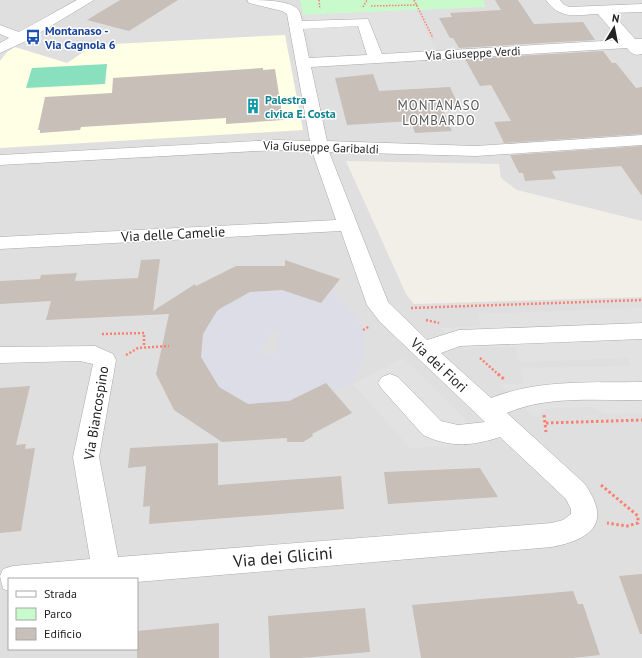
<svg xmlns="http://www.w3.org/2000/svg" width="642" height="658" viewBox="0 0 642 658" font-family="'PT Sans',sans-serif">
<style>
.residential{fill:#e0dfdf;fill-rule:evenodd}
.education{fill:#ffffe5}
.park{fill:#c8facc}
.pitch{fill:#88e0be}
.parking{fill:#e2e2e2}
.plaza{fill:#dddde8;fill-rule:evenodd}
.building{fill:#c7bfb8}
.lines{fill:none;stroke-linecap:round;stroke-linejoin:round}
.minor-casing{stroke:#a9a9a9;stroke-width:1}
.path-far2{stroke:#fa8072;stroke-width:1.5;stroke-dasharray:1.5 1.5;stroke-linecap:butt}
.path-far1{stroke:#fa8072;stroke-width:2.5;stroke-dasharray:2 2;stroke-linecap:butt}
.path{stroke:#fa8072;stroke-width:3;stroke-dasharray:2.5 2.5;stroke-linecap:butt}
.minor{fill:#fff;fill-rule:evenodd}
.labels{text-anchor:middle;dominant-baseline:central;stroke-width:3;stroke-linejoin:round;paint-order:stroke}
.far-transit-label{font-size:12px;font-weight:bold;fill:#164399;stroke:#fff;text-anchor:start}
.far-street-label{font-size:12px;fill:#222;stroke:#fff}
.far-culture-label{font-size:12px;font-weight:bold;fill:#0d838f;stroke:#fff;text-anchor:start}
.far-quarter-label{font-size:13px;letter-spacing:1px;fill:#555;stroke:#fff}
.street-label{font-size:14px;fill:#222;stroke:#fff}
.near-street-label{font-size:17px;fill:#222;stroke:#fff}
</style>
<rect width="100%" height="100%" fill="#f2efe9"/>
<path class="residential" d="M0,0H642V221L517,190L501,178L499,164L346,161L406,294L414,304L642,297V658H0ZM9,579H137V649H9Z"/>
<path class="education" d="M285,35L303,130L0,148V61L7,52L15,47L67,63L94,45Z"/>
<path class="park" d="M300,0H483L486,7L303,15Z"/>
<path class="pitch" d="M107,64L105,84L26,88L32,68Z"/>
<path class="parking" d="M416,10L435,50L314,58L303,15Z
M642,308V413L605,414L591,407L552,408L546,409L535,418L500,384H524L520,368L631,366L628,358L519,362L515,347L472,348L464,350L440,328L481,326L478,314Z
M403,358L490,443L410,448L353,384Z"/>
<path class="plaza" d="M332,289L344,301L362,327L365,353L353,384L333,391L326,383L289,401L248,404L219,387L201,357L203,334L217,311L250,292L282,290L321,303ZM276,330L279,333L276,354L266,357L261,351L272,332Z"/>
<path class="building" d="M120,0H178L129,31L87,20Z
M495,0H518L534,24L583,22L595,40L459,48L453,38H450L439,18L452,17L450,13L501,10Z
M603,51L612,63H616L636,88L642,87V134L504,143L494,122L511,121L491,85L480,86L465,59Z
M263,68V70L275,69L283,120L226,124V118L81,127L80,130L40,133V130H38L45,97L112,93L113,78Z
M373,74L379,91L450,87L460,109L443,110L452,131L415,133L411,121L347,125L335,78Z
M642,146V196L621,166L552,171L556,179L525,181L523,173H519L510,155Z
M160,259L153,311L195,284L196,286L236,266H285V260L340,279L321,303L282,290L250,292L223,307L217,311L203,334L201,357L219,387L248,404L289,401L326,383L352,413L312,434L313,436L303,442H287V438L222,442L174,410L156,374L169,314L46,320L51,301L0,304V281L40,279L41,275L77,273L75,281L138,278L141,260Z
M30,386L16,445L26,444L25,449L35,448L21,531L0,533V388Z
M218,443V485L341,476L344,509L149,524L150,506L143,507L146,466L128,468L130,448Z
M480,468L498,497L388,504L384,472Z
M642,574V634H640L619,576Z
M573,591L578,604H583L600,655L573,658H421L412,605Z
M365,608L370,652L301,658H270L268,616Z
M219,623V658H137V631Z"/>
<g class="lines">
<g class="minor-casing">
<path id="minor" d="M77,0H94L26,41L0,53V43L9,38L0,34V25L19,32Z
M247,0C260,0 293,0 299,11C301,14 301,18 302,21L368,19L382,54L620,40L598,14C576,15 560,20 546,0H560L563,4L569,7L642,4V12L612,13L635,39H642V54C634,56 632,54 627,48L311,67L327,141L476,146L642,135V145L476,156L329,152L388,302L427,340L459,330L642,323V339L460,346L441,353L491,398C539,379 591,383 642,382V400C598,401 548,395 507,413L584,483C612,522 593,539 552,547L137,582V579H9V591L3,589L0,576L3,569L13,566L90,559L73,457L93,364L80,361L0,363V347L95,346L113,354L116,360L99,457L118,557L552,523L563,520L571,514V509L566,499L500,437C473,446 450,448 423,435L382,389L378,383L382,377L390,374L398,377L441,421L458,425L485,422L380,322L367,305L341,231L0,249V237L336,220L312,151L276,150L0,165V155L276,140L310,141L287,14L282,11L249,3ZM358,26L367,55L309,58L303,29Z"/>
</g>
<path class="path-far2" d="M319,0L320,9
M414,0L433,38
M371,6L417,5
M363,7L367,0"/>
<path class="path-far1" d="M411,308L642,300
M426,320L439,323
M363,330L370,326
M102,334L144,333V347
M126,355L138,348L169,346
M480,358L499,375"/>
<path class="path" d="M498,374L505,380
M544,415L546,432
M546,423L642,420
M601,485L638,516V523L627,526L607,523"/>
<use href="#minor" class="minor"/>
</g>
<defs>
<g id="bus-bare" transform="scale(1.2)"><path d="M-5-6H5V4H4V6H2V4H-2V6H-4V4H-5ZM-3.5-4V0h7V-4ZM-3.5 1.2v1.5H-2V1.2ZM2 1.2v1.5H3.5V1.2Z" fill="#1a4fb4" stroke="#fff" stroke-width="2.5" paint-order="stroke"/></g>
<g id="building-bare" transform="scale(1.2)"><path d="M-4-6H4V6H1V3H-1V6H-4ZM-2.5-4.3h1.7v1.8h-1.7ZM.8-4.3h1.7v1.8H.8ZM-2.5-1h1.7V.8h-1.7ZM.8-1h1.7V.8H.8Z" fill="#0f9aa8" stroke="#fff" stroke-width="2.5" paint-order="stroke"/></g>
</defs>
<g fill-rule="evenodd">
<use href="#bus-bare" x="33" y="37"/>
<use href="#building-bare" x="253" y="106"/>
</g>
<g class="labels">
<g class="far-transit-label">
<text x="45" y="30">Montanaso -<tspan x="45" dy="14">Via Cagnola 6</tspan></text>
</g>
<g class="far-street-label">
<text transform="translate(473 53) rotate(-3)">Via Giuseppe Verdi</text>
<text transform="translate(321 147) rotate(2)">Via Giuseppe Garibaldi</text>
</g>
<g class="far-culture-label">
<text x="265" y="99">Palestra<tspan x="265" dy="14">civica E. Costa</tspan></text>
</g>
<g class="far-quarter-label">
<text x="439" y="105">MONTANASO<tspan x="439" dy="15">LOMBARDO</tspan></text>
</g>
<g class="street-label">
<text transform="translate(173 234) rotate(-3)">Via delle Camelie</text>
<text transform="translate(439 365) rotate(43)">Via dei Fiori</text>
<text transform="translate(96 413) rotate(-81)">Via Biancospino</text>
</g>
<g class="near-street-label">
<text transform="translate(283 557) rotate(-5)">Via dei Glicini</text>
</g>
</g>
<rect x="8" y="578" width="130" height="72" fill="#ffffff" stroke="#a7a7a7"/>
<rect x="16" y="591" width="20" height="6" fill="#ffffff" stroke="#a7a7a7"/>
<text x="44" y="598" font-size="12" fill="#222222">Strada</text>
<rect x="16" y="608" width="20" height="12" fill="#c8facc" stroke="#a7a7a7"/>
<text x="44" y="618" font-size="12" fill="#222222">Parco</text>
<rect x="16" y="628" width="20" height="12" fill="#c7bfb8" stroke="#a7a7a7"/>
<text x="44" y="638" font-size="12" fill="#222222">Edificio</text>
<g transform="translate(614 28) rotate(10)" stroke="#ffffff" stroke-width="3" paint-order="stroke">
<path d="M0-3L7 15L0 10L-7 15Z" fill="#222222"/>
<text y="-6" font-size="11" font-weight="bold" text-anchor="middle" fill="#222222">N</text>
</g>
</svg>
